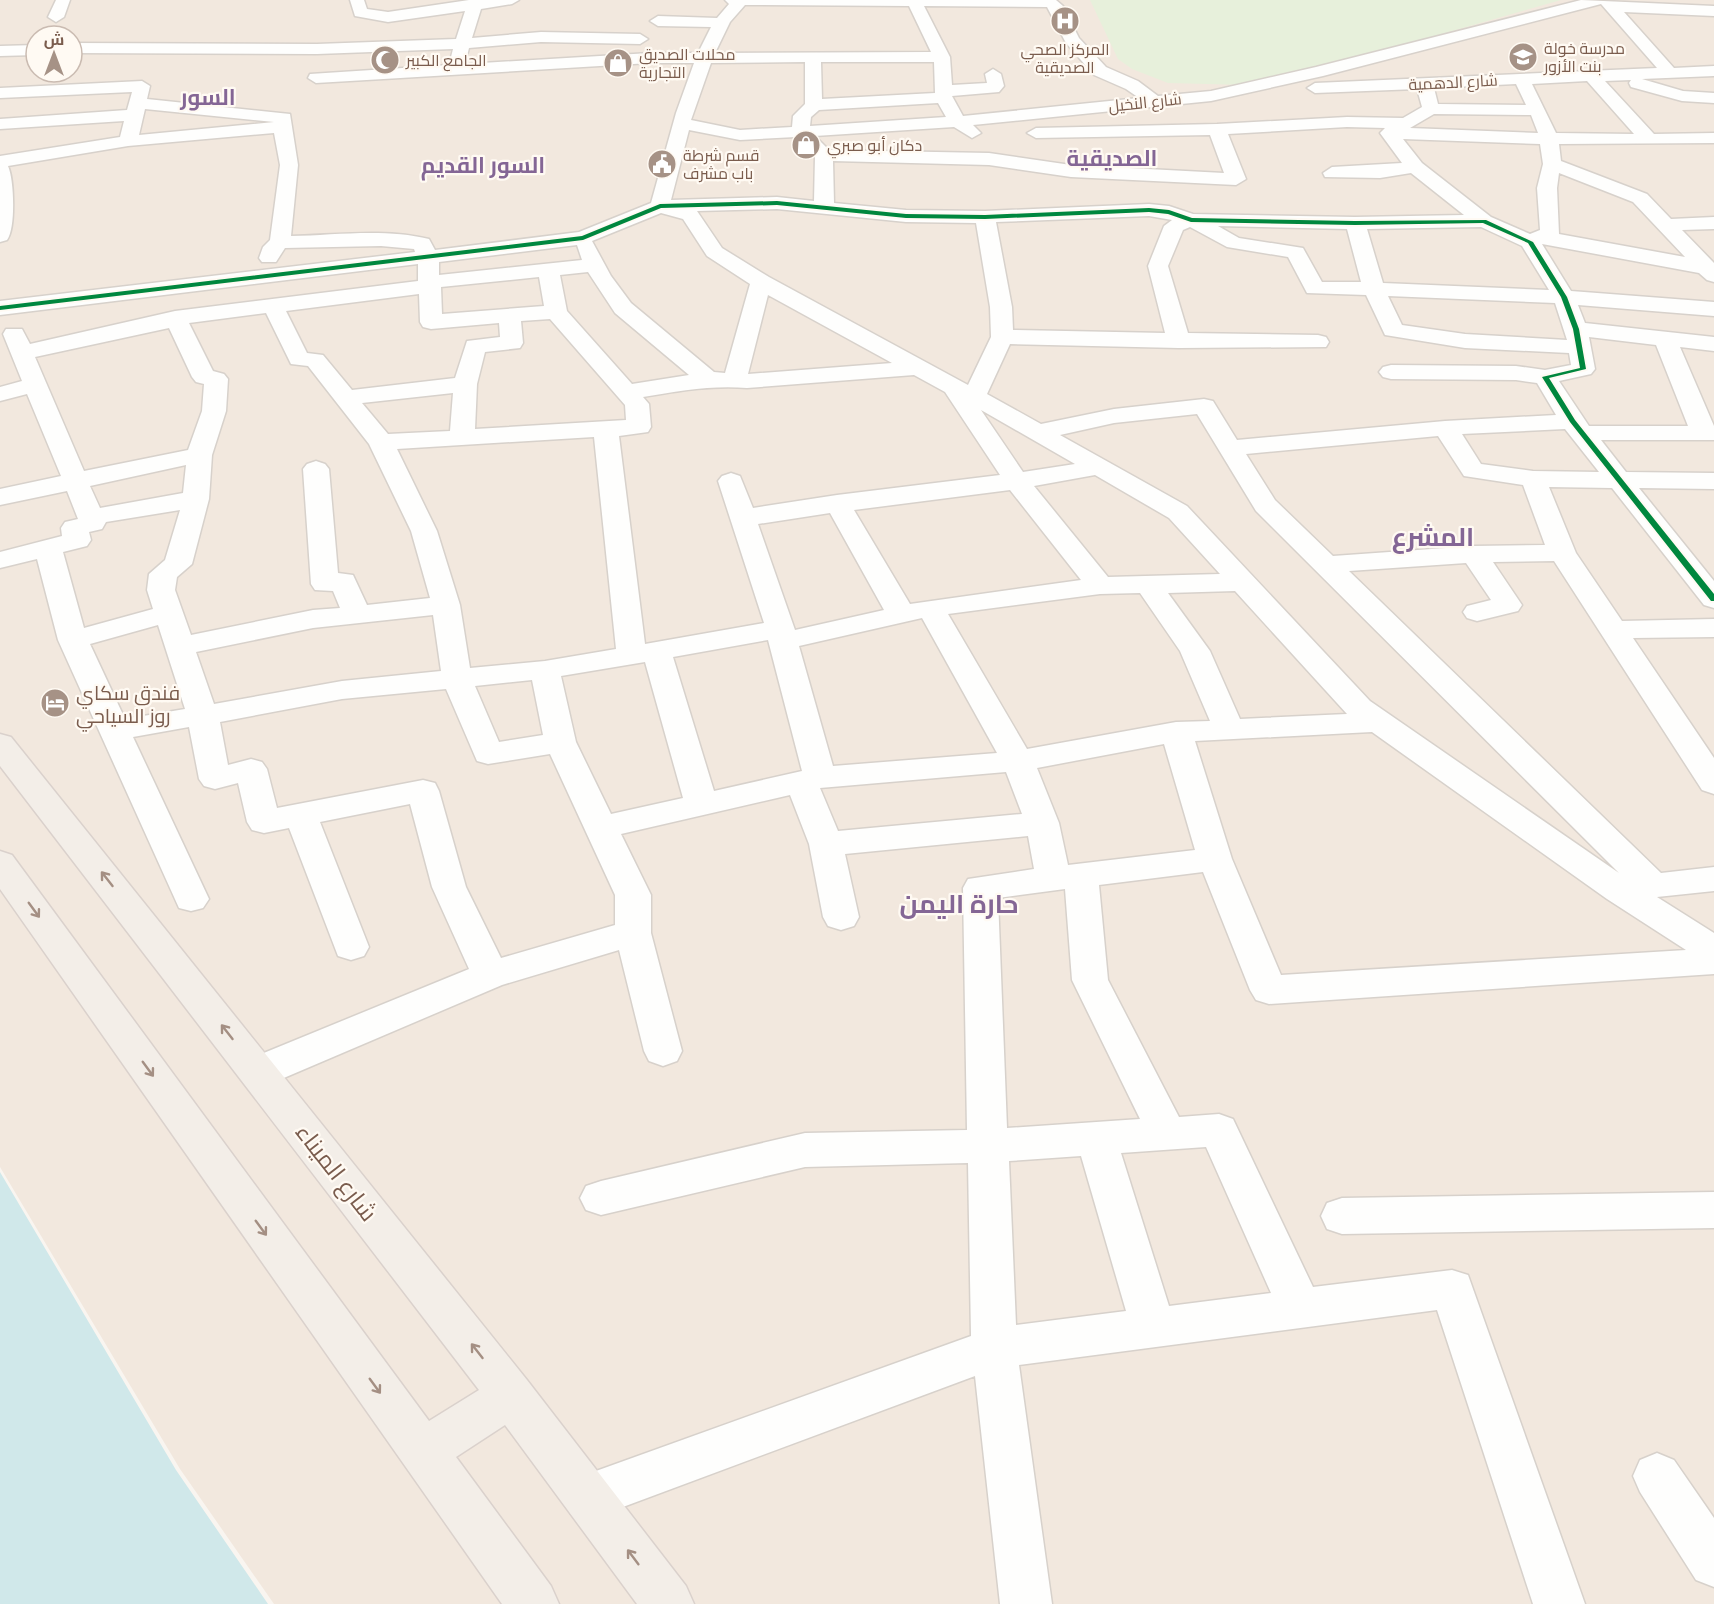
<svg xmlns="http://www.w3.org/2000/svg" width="1714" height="1604" viewBox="0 0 1714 1604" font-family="'Archivo Narrow',Cairo,sans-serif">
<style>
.residential{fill:#f2e8de;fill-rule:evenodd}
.green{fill:#e7f0db}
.water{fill:#d0e8ea}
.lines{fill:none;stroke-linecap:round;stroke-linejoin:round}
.minor-casing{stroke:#d7d1cb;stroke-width:3}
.major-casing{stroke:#dad1cc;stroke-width:3}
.minor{fill:#fefefd;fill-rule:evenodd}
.major{fill:#f3eee8;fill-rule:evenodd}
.cycleway-casing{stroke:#fffaf3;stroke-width:4}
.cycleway{fill:#00873e;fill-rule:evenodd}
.oneway{stroke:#a48f83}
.labels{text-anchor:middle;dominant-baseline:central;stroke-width:4.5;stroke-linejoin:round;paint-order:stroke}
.far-poi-label{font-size:16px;fill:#7a5c4d;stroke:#fffaf3;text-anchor:start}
.far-street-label{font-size:16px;fill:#7a5c4d;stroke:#fffaf3}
.poi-label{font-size:20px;fill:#7a5c4d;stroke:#fffaf3;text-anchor:start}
.far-district-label{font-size:22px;font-weight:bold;fill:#846695;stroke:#fffaf3}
.near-street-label{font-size:24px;fill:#7a5c4d;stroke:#fffaf3}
.district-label{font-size:26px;font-weight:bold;fill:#846695;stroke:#fffaf3}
</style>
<rect width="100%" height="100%" fill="#f9f5f0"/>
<path class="residential" d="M0,0H1714V1604H274L180,1469L0,1167ZM36,36H72V72H36Z"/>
<path class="green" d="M1090,0H1561L1308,72L1245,85L1168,83L1132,69L1118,59Z"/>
<path class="water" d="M0,1172L176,1470L268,1604H0Z"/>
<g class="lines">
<g class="minor-casing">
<path id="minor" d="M56,0H70L64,17L56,22L48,17Z
M350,0H364L367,9L388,12L469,0H519L512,4L481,9L472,38L541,32L640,34L648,39L640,44L541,42L469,48L465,64L650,53H698L711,27L658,26L650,21L658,16L717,18L729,4L725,0H1056L1063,6L1079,38L1106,67L1138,81L1158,96L1211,91L1316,67L1581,0L1714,6V16L1624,12L1674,68L1714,66V76L1642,79L1683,91L1714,93V103L1682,101L1631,87L1629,83L1631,80L1605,81L1654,134L1714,133V143L1559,144L1561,161L1647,194L1671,219L1714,217V229L1682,230L1714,263V282L1707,280L1699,273L1542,244L1571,291L1714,302V316L1578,305L1585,323L1714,337V351L1680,347L1714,426V440H1601L1626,472L1714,473V489L1639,488L1714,581V608L1704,605L1612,488L1549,487L1576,553L1622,621L1714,619V637L1633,638L1714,758V794L1702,790L1554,561L1493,562L1522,605L1518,611L1477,621L1467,618L1463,612L1467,606L1491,600L1466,563L1349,571L1661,873L1714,867V891L1657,897L1714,933V974L1269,1004L1256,1000L1250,990L1203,872L1099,885L1108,980L1179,1117L1219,1114L1233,1119L1313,1287L1452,1270L1468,1275L1585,1604H1533L1437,1310L1019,1365L1052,1604H1000L975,1376L588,1520L571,1514L564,1497L571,1480L971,1336L968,1163L805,1167L601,1215L586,1210L580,1198L586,1186L601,1181L805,1133L967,1130L963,888L968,879L1034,869L1028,836L845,854L859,917L854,926L841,930L828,926L823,917L809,844L790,795L621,834L651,895V933L682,1051L677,1061L663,1066L649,1061L644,1051L619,950L502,985L272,1083L258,1087L244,1083L238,1072L244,1061L469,969L432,887L410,804L320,822L369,947L364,956L351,960L338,956L289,828L264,833L252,830L247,822L238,783L215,789L204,786L199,779L189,727L133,737L209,899L203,908L191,911L179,908L58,640L37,559L0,568V552L62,536L61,528L65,522L78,519L67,491L0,505V489L61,476L27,394L0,401V387L22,381L3,334L6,329H22L30,344L175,311L418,281V264L0,315V301L415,252L414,249L381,246L285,248L276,262H262L259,258L263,247L270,240L280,165L274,133L128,146L8,166C14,179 16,228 7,240L0,242V156L120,137L124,121L0,129V119L127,110L132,92L0,98V88L142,81L150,86L147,99L290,114L298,165L291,236C335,235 386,228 429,239L435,250L579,232L651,203L676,113L694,63H650L316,83L308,78L310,74L449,65L453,49L317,54L72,53V43L317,44L456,39L465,11L388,22L355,16ZM1601,4L1657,68L1315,83L1307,88L1315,93L1417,89L1422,107L1403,118L1347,117L1217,124L1036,128L1027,133L1036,138L1210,135L1224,173L1071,165L989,153L829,150L815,136L954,127L972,138L981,133L973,125L1211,101L1323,76ZM745,5L909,6L931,52L715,53L730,22ZM924,6L1047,7L1066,43L1094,75L1126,89L1139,98L963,116L952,96L999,92L1004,86L1001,74L993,69L985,74L987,83L952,85L950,57ZM805,62V104L793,116L792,127L740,130L691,120L711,63ZM821,62H934L935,93L822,99ZM1587,81L1634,134L1556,133L1532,84ZM1516,84L1526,105L1438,104L1434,88ZM938,103L946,117L810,126L811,117L819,110ZM145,109L274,122L139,135ZM1434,114L1531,115L1538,133L1410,128ZM1347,127L1385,128L1380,133L1402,163L1332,167L1323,173L1325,177L1380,178L1411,173L1464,215L1355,217L1193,214L1169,206L1149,204L985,211L906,210L834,203L833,161L989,165L1071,177L1236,185L1246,179L1228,134ZM689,130L740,140L796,137L815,156L814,201L777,197L671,200ZM1403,139L1540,144L1543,164L1537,188L1540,230L1530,234L1491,217L1422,163ZM1559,173L1633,202L1685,257L1559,234L1557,188ZM777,209L906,222L976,223L990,307L991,337L968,385L769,277L722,248L697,211ZM661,213L683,219L707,256L750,284L725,373L714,372L631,303L611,276L592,241ZM1149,216L1172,220L1164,226L1148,266L1165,333L1013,330L1012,307L996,222ZM1218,226L1347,229L1361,282H1322L1303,248L1239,238ZM1190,227L1227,247L1288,257L1307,293L1366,295L1385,335L1465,348L1569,353L1571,365L1545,370L1516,366L1391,365L1383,367L1379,372L1383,377L1391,379L1516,380L1537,383L1556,415L1445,421L1237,440L1213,401L1204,399L1114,409L1041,424L987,394L1010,344L1179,348L1326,347L1329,342L1326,337L1318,335L1188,333L1168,266L1183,230ZM1481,227L1522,246L1549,290L1383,283L1367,229ZM577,245L582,260L439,275V262ZM588,272L615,313L689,375L632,384L567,311L560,275ZM539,277L544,306L442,314L441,287ZM419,294L420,322L423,327L431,329L499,323L500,337L467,341L455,378L352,390L323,355L307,353L286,311ZM768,295L892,363L748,374ZM1388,296L1555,303L1567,340L1465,334L1402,325ZM266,313L291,364L308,366L369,444L411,531L430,598L367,605L353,575L338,573L329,469L325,464L316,461L307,464L303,469L311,584L315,590L333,591L340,608L313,610L191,635L175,590L177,577L192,564L209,499L212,455L226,411L228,379L224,374L213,371L189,323ZM550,319L625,405L626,420L475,429L477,384L485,352L520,348L523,343L521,321ZM169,328L192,377L196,382L204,384L202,411L188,450L84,471L35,357ZM1589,337L1656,345L1688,426H1589L1559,381L1591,374L1595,369ZM914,375L945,392L1000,475L837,495L753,508L740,476L731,473L722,476L718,481L764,623L645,644L619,436L648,432L651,427L649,404L643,397C679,391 712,385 747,388ZM453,393L450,431L388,434L362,403ZM981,410L1075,464L1023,472ZM1197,414L1256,511L1619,873L1370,701L1187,506L1060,435L1114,423ZM1565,429L1599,472L1533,471L1481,464L1462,434ZM1438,436L1464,476L1523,485L1545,545L1474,546L1333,556L1275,500L1246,454ZM594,437L616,649L545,661L470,668L460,605L437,531L397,449ZM186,465L183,493L100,508L90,486ZM1095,475L1169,518L1220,574L1108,577L1034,486ZM1010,490L1081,580L910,604L854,510ZM180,510L165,560L149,574L147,590L153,609L84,628L63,552L87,546L91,540L89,532L102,529L106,522ZM830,513L884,610L795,630L758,524ZM1235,591L1347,714L1240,719L1210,651L1168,593ZM1140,593L1180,651L1210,721L1176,722L1027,749L948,614L1100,594ZM433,615L441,671L342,681L214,704L196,652L313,628ZM922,618L997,753L833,766L799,646ZM158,625L185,709L125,719L90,644ZM768,640L802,771L714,791L673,657ZM645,662L683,798L611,814L576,742L561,676ZM532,680L543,735L499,742L475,686ZM446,689L477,761L488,764L550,754L615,895V925L501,958L466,887L439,791L435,783L423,780L277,808L267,769L262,762L251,759L228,765L220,722L342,699ZM1372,732L1607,899L1686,950L1281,975L1232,859L1195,741ZM1164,744L1195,850L1068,865L1059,823L1037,768ZM1006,772L1022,814L838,831L820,788ZM1065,889L1072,980L1140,1119L1007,1128L998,898ZM1206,1147L1271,1293L1169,1306L1121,1153ZM1081,1156L1126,1311L1016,1325L1009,1161Z
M36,45V55L0,56V46Z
M1714,1192V1228L1342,1234L1327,1229L1321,1216L1327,1203L1342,1198Z
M1657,1453L1674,1460L1714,1518V1587L1696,1580L1640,1492L1633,1476L1640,1460Z"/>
</g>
<g class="major-casing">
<path id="major" d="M0,734L11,737L527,1380L686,1586L694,1604H637L505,1425L456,1457L551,1586L559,1604H502L0,889V851L12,855L429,1421L479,1390L0,766Z"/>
</g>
<use href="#minor" class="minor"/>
<use href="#major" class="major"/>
<g class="cycleway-casing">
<path id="cycleway" d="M777,201L906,214L985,215L1149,208L1169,210L1192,218L1355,221L1486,220L1533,242L1567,297L1579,329L1586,369L1549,378L1575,420L1714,594V601H1711L1570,422L1542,377L1580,368L1573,329L1561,297L1528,243L1483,223L1355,225L1191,222L1168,214L1149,212L985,219L906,218L777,205L661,208L583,240L0,310V306L582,236L660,204Z"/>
</g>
<use href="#cycleway" class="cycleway"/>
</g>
<defs><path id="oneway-shaft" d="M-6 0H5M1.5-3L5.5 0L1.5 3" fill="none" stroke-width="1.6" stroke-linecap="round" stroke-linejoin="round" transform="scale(1.5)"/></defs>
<g class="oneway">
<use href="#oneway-shaft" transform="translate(107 879) rotate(-128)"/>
<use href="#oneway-shaft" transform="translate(34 910) rotate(54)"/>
<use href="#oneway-shaft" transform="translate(227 1032) rotate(-128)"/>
<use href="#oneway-shaft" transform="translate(148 1069) rotate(54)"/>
<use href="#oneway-shaft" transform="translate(261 1228) rotate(54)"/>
<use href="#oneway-shaft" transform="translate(477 1351) rotate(-128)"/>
<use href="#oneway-shaft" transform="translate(375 1386) rotate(54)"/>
<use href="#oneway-shaft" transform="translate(633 1557) rotate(-127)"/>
</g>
<defs>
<g id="hospital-disc" transform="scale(1.5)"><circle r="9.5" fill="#a69286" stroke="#fffaf3"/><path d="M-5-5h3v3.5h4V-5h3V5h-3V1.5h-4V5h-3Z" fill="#fff"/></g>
<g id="school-disc" transform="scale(1.5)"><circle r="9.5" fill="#a69286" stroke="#fffaf3"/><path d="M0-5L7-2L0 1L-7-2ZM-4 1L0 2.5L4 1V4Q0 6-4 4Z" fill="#fff"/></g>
<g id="mosque-disc" transform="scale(1.5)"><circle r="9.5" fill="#a69286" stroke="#fffaf3"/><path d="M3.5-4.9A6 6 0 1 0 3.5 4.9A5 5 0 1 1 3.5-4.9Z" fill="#fff"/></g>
<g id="shop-disc" transform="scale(1.5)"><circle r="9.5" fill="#a69286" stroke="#fffaf3"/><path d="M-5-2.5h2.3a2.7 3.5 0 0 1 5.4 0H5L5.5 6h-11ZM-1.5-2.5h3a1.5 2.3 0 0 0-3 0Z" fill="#fff"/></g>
<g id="civic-disc" transform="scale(1.5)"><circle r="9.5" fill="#a69286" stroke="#fffaf3"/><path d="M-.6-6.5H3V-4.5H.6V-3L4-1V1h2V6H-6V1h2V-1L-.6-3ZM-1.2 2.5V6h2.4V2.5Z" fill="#fff"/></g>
<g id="hotel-disc" transform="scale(1.5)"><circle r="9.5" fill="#a69286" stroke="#fffaf3"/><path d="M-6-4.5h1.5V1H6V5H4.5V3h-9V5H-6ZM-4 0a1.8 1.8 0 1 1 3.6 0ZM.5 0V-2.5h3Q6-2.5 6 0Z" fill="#fff"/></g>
</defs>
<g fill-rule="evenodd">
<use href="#hospital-disc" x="1065" y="21"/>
<use href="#school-disc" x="1523" y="57"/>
<use href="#mosque-disc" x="385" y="60"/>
<use href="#shop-disc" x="618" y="63"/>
<use href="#shop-disc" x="806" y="145"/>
<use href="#civic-disc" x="662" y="164"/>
<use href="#hotel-disc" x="55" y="703"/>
</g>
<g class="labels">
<g class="far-poi-label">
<text x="1544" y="48">مدرسة خولة<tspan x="1544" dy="18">بنت الأزور</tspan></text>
<text x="1065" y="49" text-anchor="middle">المركز الصحي<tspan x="1065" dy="18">الصديقية</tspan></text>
<text x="639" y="54">محلات الصديق<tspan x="639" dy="18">التجارية</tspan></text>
<text x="406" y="60">الجامع الكبير</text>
<text x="827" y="145">دكان أبو صبري</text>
<text x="683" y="155">قسم شرطة<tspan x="683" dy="18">باب مشرف</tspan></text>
</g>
<g class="far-street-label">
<text transform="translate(1453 82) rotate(-3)">شارع الدهمية</text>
<text transform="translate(1145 102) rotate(-6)">شارع النخيل</text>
</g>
<g class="poi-label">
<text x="76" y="692">فندق سكاي<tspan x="76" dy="23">روز السياحي</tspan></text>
</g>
<g class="far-district-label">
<text x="208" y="97">السور</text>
<text x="1112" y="158">الصديقية</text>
<text x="483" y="165">السور القديم</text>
</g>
<g class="near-street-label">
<text transform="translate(337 1172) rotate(52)">شارع الميناء</text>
</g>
<g class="district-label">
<text x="1433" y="536">المشرع</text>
<text x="959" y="903">حارة اليمن</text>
</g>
</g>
<g transform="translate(54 54)"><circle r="28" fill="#fffaf3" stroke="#cabbb1" stroke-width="1.5"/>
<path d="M0-4.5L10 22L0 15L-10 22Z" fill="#a69286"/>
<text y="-9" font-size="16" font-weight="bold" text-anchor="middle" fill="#7a5c4d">ش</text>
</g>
</svg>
